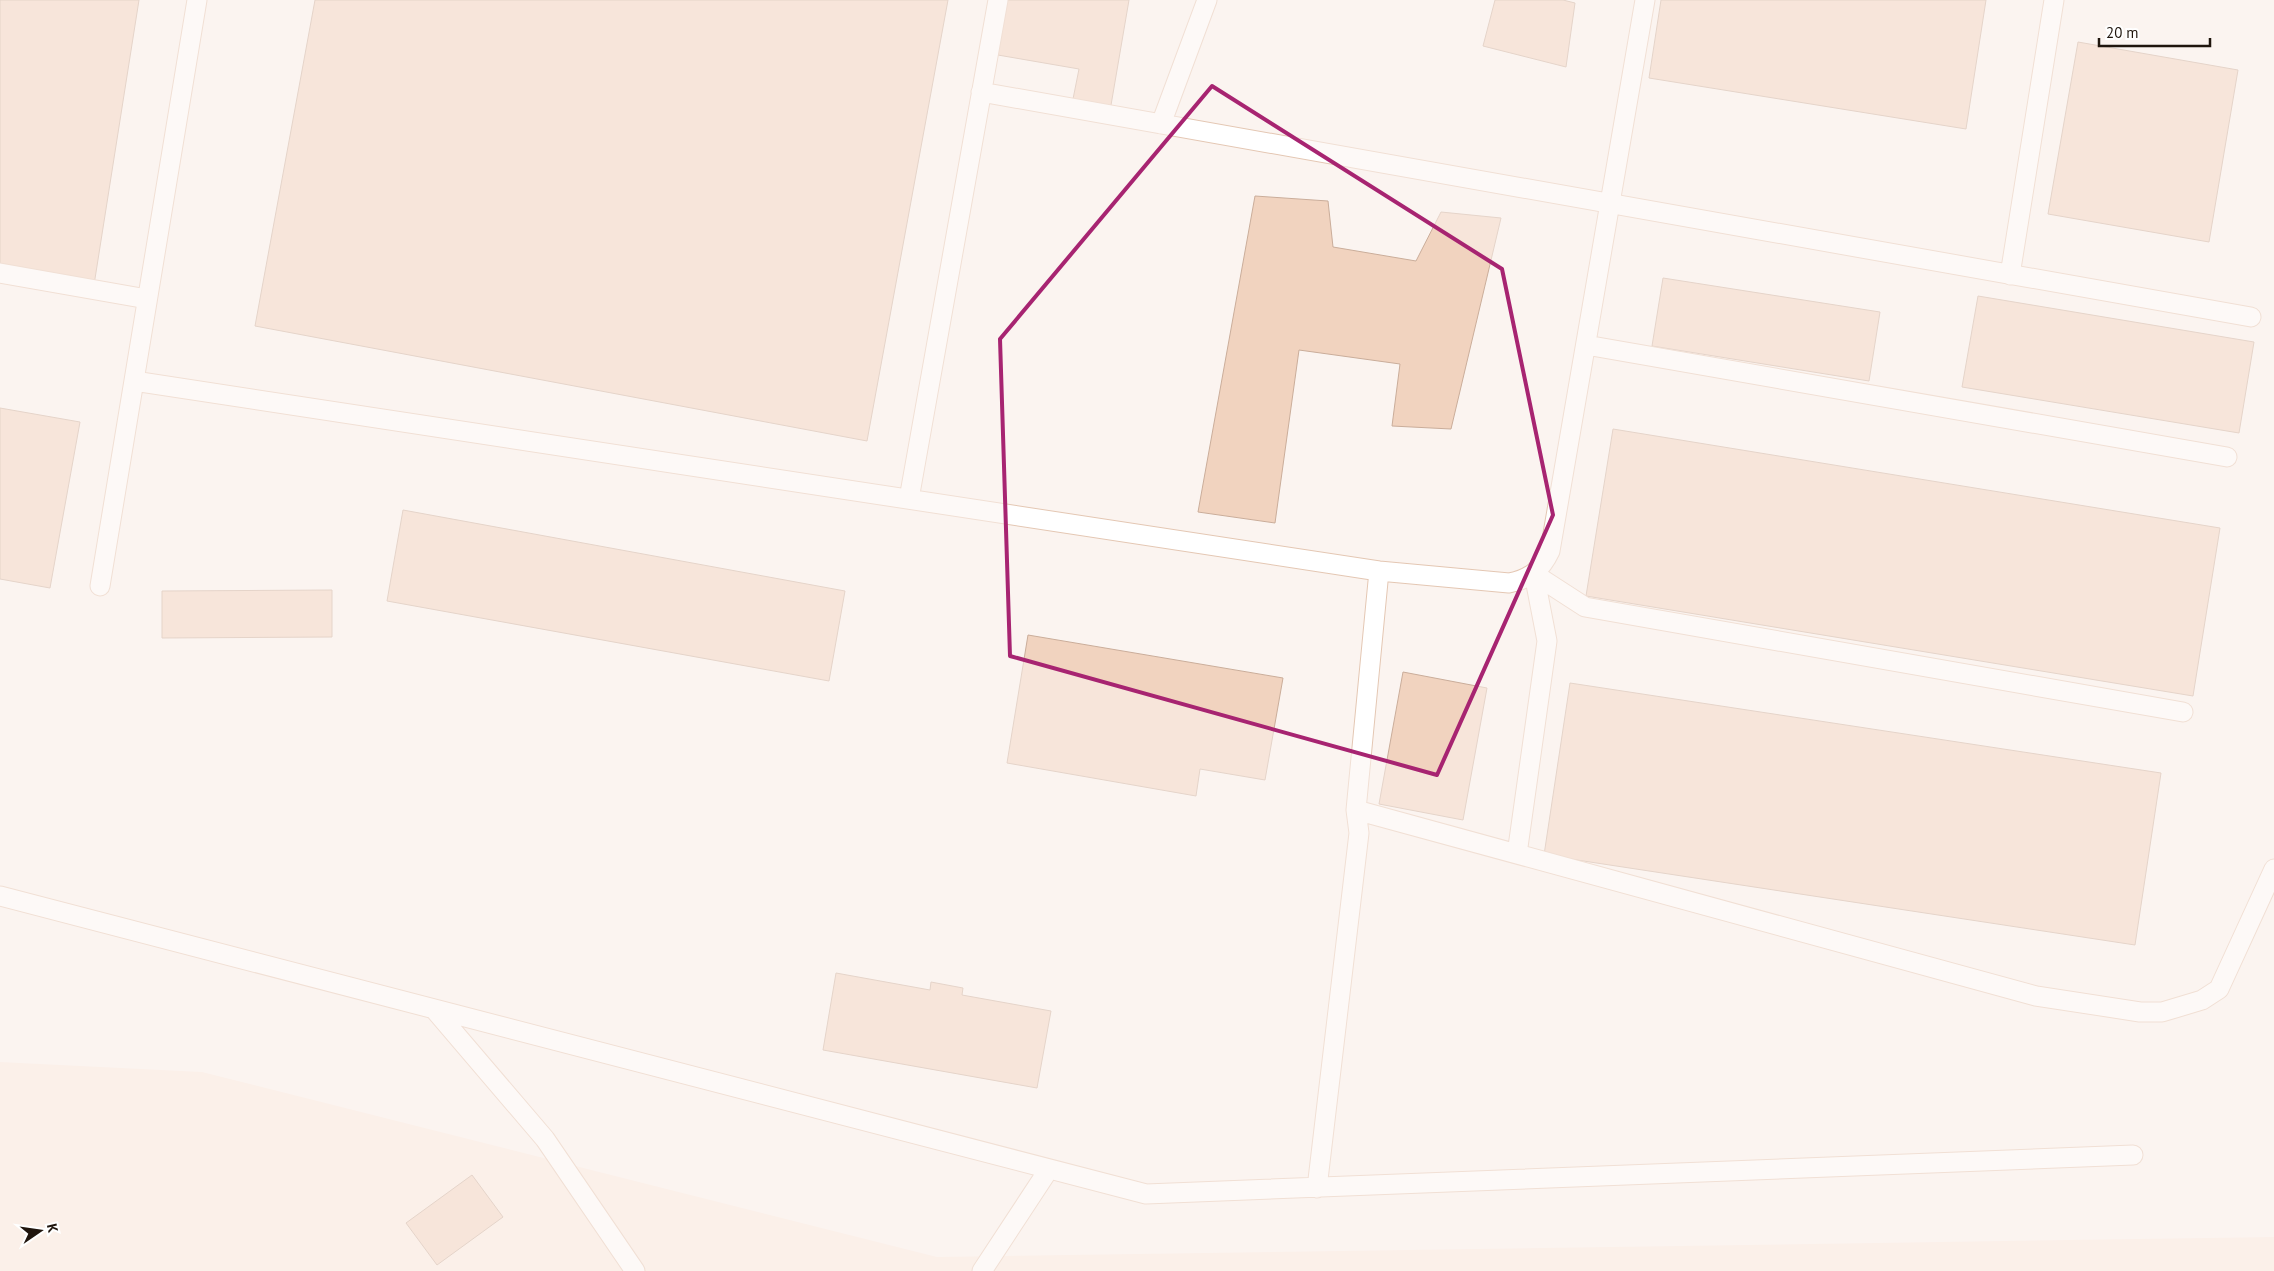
<svg xmlns="http://www.w3.org/2000/svg" width="2274" height="1271" viewBox="0 0 2274 1271" font-family="'PT Sans',sans-serif">
<style>
.built{fill:#faebe1}
.building{fill:#f1d3bf;stroke:#caad9a}
.lines{fill:none;stroke-linecap:round;stroke-linejoin:round}
.lane-casing{stroke:#e4c7b3;stroke-width:21}
.lane{stroke:#fff;stroke-width:19}
.marked{fill:none;stroke:#a72471;stroke-width:4;stroke-linejoin:round}
</style>
<rect width="100%" height="100%" fill="#fbf4f0"/>
<path class="built" d="M0,1062L202,1072L937,1257L2274,1237V1271H0Z"/>
<path class="building" d="M0,0H139L94,285L0,270Z
M315,0H948L867,441L255,326Z
M1001,0H1129L1110,111L1072,104L1079,69L992,54Z
M1495,0H1563L1575,3L1566,67L1483,46Z
M1661,0H1986L1966,129L1649,78Z
M2078,42L2238,70L2209,242L2048,214Z
M1255,196L1328,201L1333,247L1416,261L1441,212L1501,218L1451,429L1392,426L1400,364L1299,350L1275,523L1198,512Z
M1663,278L1880,312L1869,381L1652,346Z
M1978,296L2254,342L2239,433L1962,387Z
M0,408L80,422L50,588L0,579Z
M1613,429L2220,528L2193,696L1586,596Z
M403,510L845,591L829,681L387,601Z
M332,590V637L162,638V591Z
M1028,635L1283,678L1265,780L1200,769L1196,796L1007,763Z
M1403,672L1487,688L1463,820L1379,804Z
M1570,683L2161,773L2135,945L1544,855Z
M836,973L930,990L931,982L963,988L962,995L1051,1011L1037,1088L823,1050Z
M472,1175L503,1217L437,1265L406,1223Z"/>
<g class="lines">
<g class="lane-casing">
<path id="lane" d="M981,92L2251,317
M1161,124L1207,0
M0,273L147,299
M2010,275L2054,0
M1586,345L2227,457
M134,381L1379,571L1509,583C1530,579 1541,570 1550,551L1645,0
M909,499L998,0
M1534,574L1585,607L2183,712
M100,586L197,0
M1356,810L2036,996L2140,1012H2162L2202,1000L2219,989L2274,869
M1517,854L1547,641L1534,574
M0,896L1146,1194L2133,1155
M434,1009L545,1139L635,1271
M1317,1188L1359,833L1356,810L1379,571
M982,1271L1049,1169"/>
</g>
<use href="#lane" class="lane"/>
</g>
<path d="M0 0H2274V1271H0ZM1212,86L1502,269L1553,515L1437,775L1010,656L1000,339Z" fill="#fbf4f0" fill-opacity=".55" fill-rule="evenodd"/>
<path class="marked" d="M1212,86L1502,269L1553,515L1437,775L1010,656L1000,339Z"/>
<g transform="translate(40 1231) rotate(77)" stroke="#ffffff" stroke-width="4" paint-order="stroke">
<path d="M0-4L9 19L0 12L-9 19Z" fill="#1f150d"/>
<text y="-8" font-size="14" font-weight="bold" text-anchor="middle" fill="#1f150d">K</text>
</g>
<path d="M2099 38v8h111v-8" fill="none" stroke="#1f150d" stroke-width="2.5"/>
<text x="2106" y="38" font-size="15" fill="#1f150d" stroke="#ffffff" stroke-width="4" paint-order="stroke">20 m</text>
</svg>
